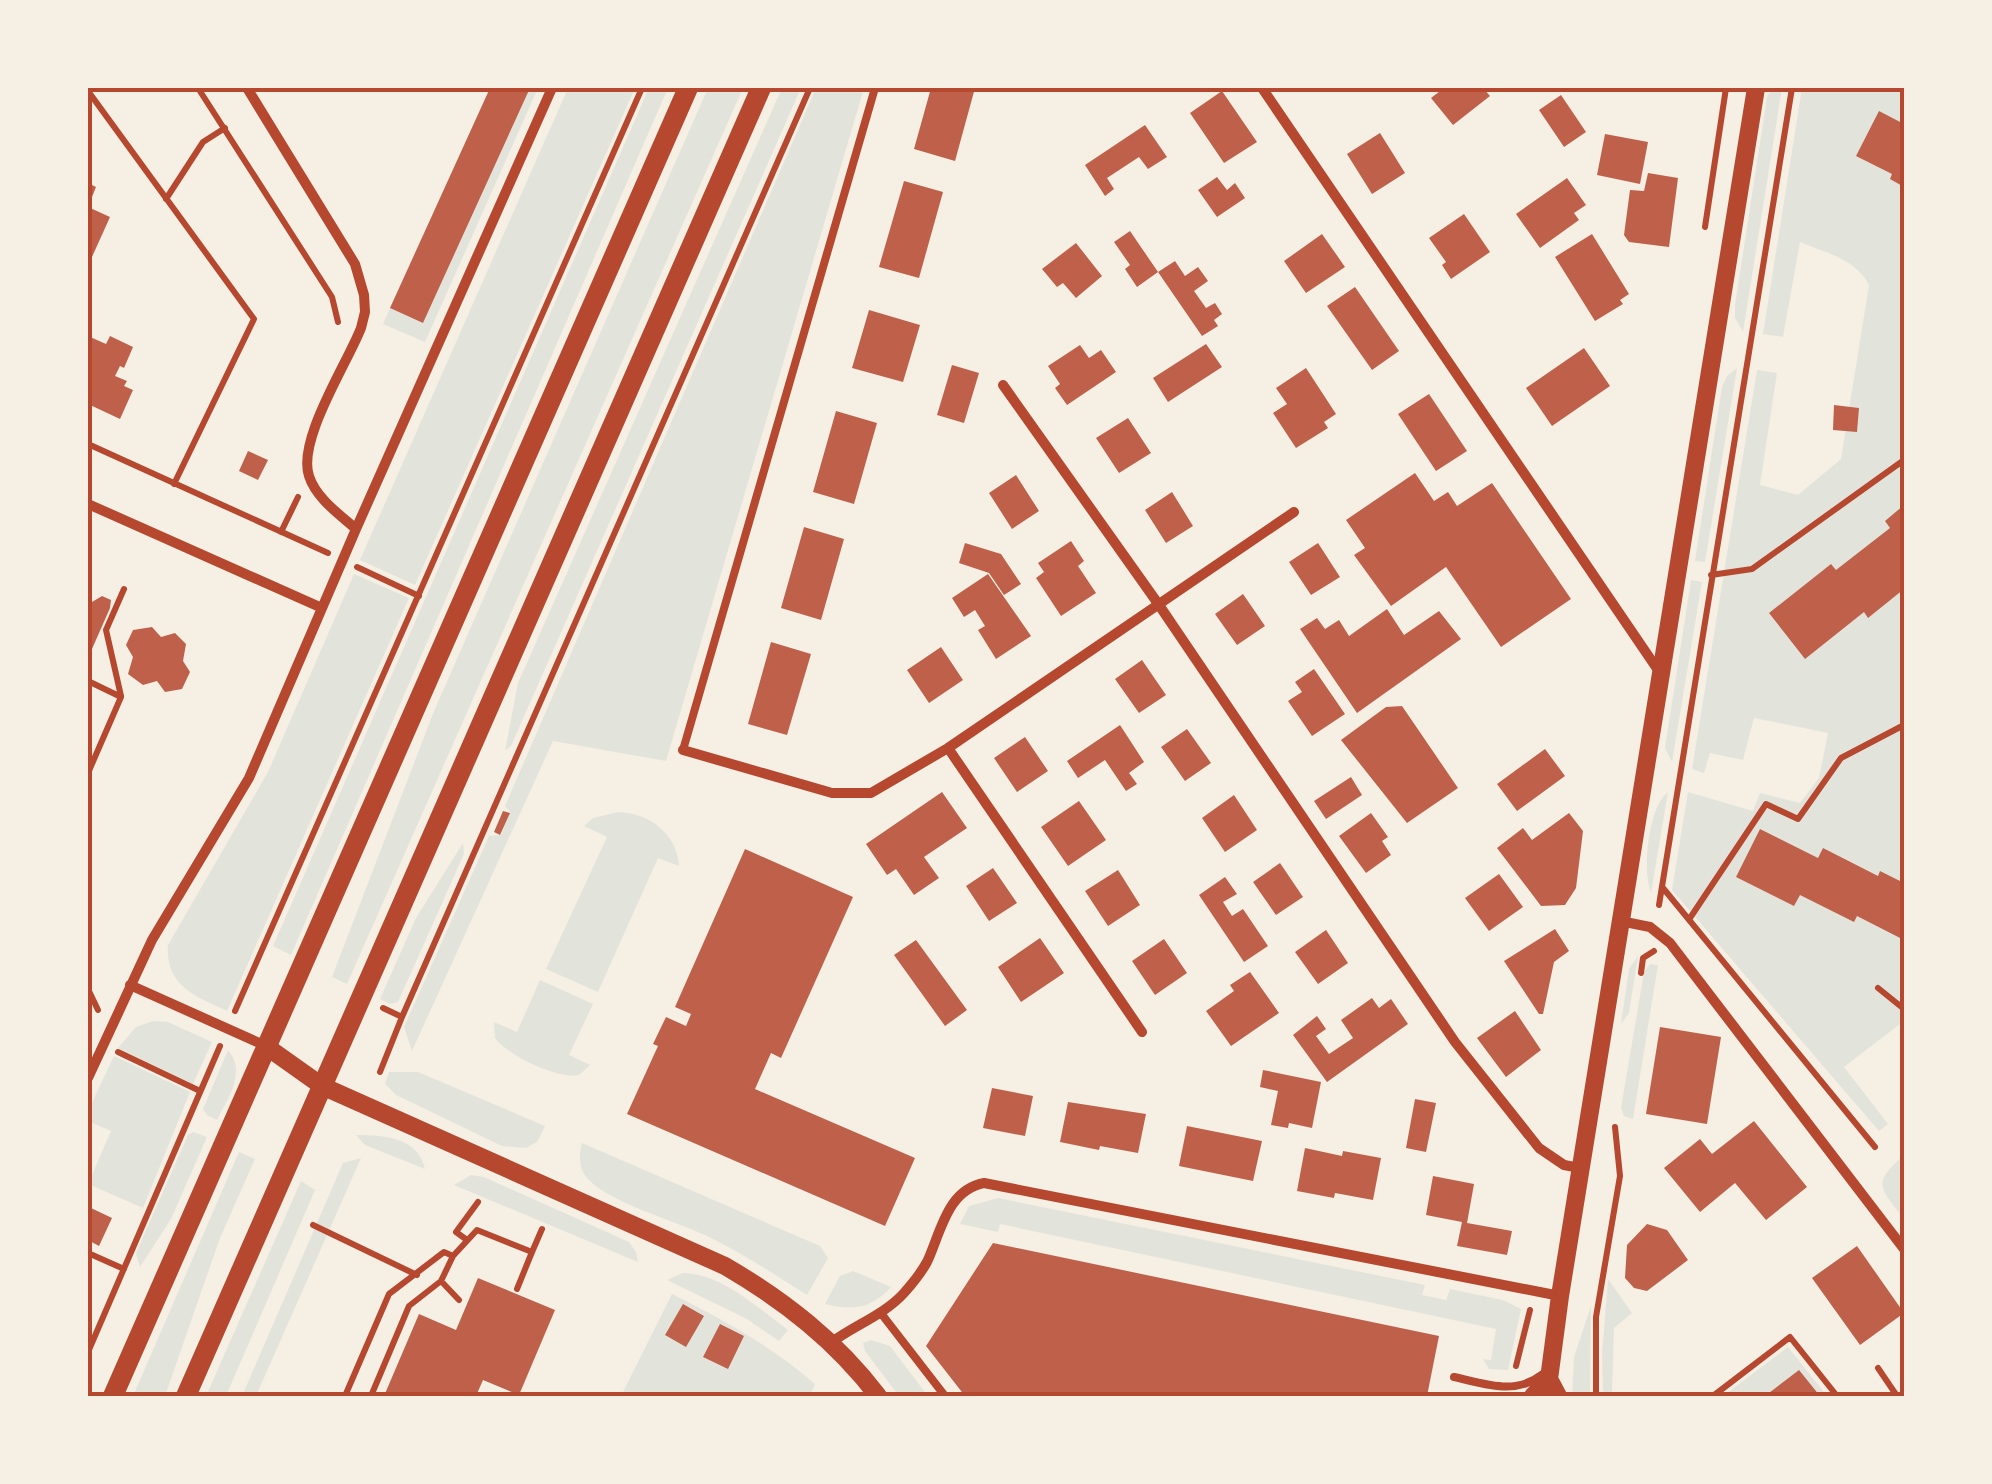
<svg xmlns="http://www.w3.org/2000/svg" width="1992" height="1484" viewBox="0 0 1992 1484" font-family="Barlow,sans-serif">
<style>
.green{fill:#e2e4dc}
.building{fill:#bf614a}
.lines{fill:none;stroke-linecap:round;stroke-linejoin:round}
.path{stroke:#b5482f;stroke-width:6}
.service{stroke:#b5482f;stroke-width:8}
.minor{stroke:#b5482f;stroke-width:10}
.tertiary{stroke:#b5482f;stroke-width:18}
.secondary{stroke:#b5482f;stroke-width:20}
.neatline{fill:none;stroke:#b5482f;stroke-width:4}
</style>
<rect width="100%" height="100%" fill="#f6efe4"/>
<path class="green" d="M530,88H538L425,342L383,324L390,308L423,323Z
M568,88H635L415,585L360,560Z
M649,88H668L291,955L273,946Z
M708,88H743L347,984L332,977L434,711Z
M782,88H801L511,746L505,751L518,683Z
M816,88H864L666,761L553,741L412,1051L404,1027L489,836L501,835L510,812L505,806Z
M1772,88H1782L1743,332L1735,318V305L1767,97Z
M1802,88H1904V1021L1844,1067L1888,1124L1879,1131L1672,890L1688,792L1753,811L1760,793L1800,803L1819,778L1828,733L1754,718L1743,760L1710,753L1704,773L1692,769L1757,370L1777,373L1760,485L1798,495L1841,459L1869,285C1856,259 1826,253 1800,242L1783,337L1763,334Z
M1737,368L1705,562L1695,561L1722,387L1727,376Z
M354,574L409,598L227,1011C195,996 165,986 168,945L268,772Z
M1691,580L1702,582L1672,762L1665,748Z
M1668,792L1651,893C1642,871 1648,807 1668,792Z
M618,812C649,813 677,833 679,866L658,858L598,992L546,969L607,837L584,826L593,818Z
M463,843L464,854L398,1002L390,1004L380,999L416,918Z
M1638,956L1629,1013L1621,1024L1629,969Z
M1650,964L1658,965L1633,1119L1624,1116L1621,1108L1644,972Z
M540,980L593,1004L569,1055L590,1065L579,1075C558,1080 507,1055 495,1038L494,1022L517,1032Z
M153,1021L168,1022L212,1042L193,1084L118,1048L136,1027Z
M228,1050C247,1073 228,1097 217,1120L207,1115L203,1109Z
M114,1056L190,1092L143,1208L88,1184L111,1131L88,1121V1111Z
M389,1072H418L545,1126L537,1142L526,1148L502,1146L396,1095L385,1084Z
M193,1132L207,1137L171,1219L140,1267L136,1253L188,1135Z
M356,1135C384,1135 418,1137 425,1169L365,1145Z
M582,1143L820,1246L828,1258L807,1295C774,1274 742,1253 707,1236C676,1221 610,1203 588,1179C578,1169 579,1155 582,1143Z
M239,1152L255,1159L220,1238L165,1396H133Z
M1904,1155V1219C1880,1187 1871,1184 1904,1155Z
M361,1158L256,1396H242L343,1163Z
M471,1175L484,1177L629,1242L636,1252L638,1262L454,1185Z
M301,1181L315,1190L226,1396H206Z
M998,1198L1425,1285L1422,1295L1446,1300L1450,1289L1503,1300L1521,1309L1508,1370L1489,1369L1483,1359L1491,1360L1496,1329L1000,1224L998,1232L960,1224L969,1206Z
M853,1271L891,1287C871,1309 853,1311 825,1304L840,1276Z
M683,1273C721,1273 758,1308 788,1330L779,1341L747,1319L667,1280Z
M1608,1279L1632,1313L1614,1328L1612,1396H1603L1602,1353Z
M672,1294C724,1320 771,1346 815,1384L810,1396H621Z
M1591,1306L1590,1396H1572L1574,1357Z
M871,1340L890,1346L928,1396H899L865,1351L863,1343Z
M1788,1347L1827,1396H1723Z"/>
<path class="building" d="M490,88H530L423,323L390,308Z
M931,88H975L955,161L914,149Z
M1444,88H1483L1490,96L1453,125L1431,98Z
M1222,91L1257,142L1224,163L1190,113Z
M1561,95L1586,132L1564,147L1539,110Z
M1879,111L1904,124V187L1890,179L1892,174L1856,156Z
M1145,125L1167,157L1148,169L1139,157L1107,178L1114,189L1105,196L1085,165Z
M1380,133L1405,173L1372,194L1347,154Z
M1605,134L1648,142L1640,184L1597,175Z
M1648,173L1678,178L1669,247L1629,242L1624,235L1630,190L1644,191Z
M1217,177L1227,190L1235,183L1245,198L1217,217L1198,190Z
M1567,178L1586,205L1574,213L1579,220L1540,248L1516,214Z
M904,181L943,192L919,278L879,267Z
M88,183L96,187L88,207Z
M88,207L110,217L92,257L88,255Z
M1464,214L1490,252L1451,279L1442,265L1446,262L1429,238Z
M1130,231L1158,272L1137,287L1125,269L1130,265L1114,242Z
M1322,234L1345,267L1306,293L1284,261Z
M1592,234L1629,294L1620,300L1623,304L1595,321L1555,257Z
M1076,243L1102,276L1076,298L1063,283L1057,287L1042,269Z
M1175,261L1185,276L1198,267L1208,281L1194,291L1206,308L1215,303L1222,314L1214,320L1218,326L1202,336L1158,272Z
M1355,287L1399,351L1372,370L1327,306Z
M869,310L920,325L903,382L852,368Z
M88,336L106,344L110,336L133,347L124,368L120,366L115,376L127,381L124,386L133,390L120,419L88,404Z
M1206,344L1222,367L1168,402L1153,378Z
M1080,345L1089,358L1101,350L1116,372L1067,405L1055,388L1060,384L1048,366Z
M1584,348L1610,386L1552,426L1526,388Z
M952,365L979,373L964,423L937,415Z
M1306,368L1336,414L1324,422L1328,428L1296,448L1273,413L1287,404L1276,388Z
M1429,394L1467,451L1436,471L1398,414Z
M1834,405L1859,408L1857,432L1833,430Z
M836,411L877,423L854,504L813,492Z
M1128,418L1151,453L1119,473L1096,438Z
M248,451L268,460L258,480L239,471Z
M1415,473L1434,501L1448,492L1457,506L1492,483L1571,599L1501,647L1446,567L1391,606L1354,555L1365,548L1346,520Z
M1016,475L1039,511L1012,529L989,493Z
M1172,492L1193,526L1166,543L1145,510Z
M1904,505V589L1868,618L1864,612L1805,659L1769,613L1831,564L1836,570L1890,528L1885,521Z
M804,527L844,539L821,620L781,608Z
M1071,541L1084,561L1078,566L1096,593L1061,616L1036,578L1044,572L1038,563Z
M965,543L1001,554L1021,584L1004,595L989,573L959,563Z
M1318,543L1340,577L1311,595L1289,562Z
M988,574L1031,636L996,659L978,630L985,626L975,610L964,617L952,598Z
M1243,594L1265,626L1237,645L1215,614Z
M102,596L111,600L110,608L92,649L88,647V610L92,602Z
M1387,609L1404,635L1439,611L1461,639L1357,713L1300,629L1317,618L1325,629L1339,620L1349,636Z
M152,627L161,637L175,633L186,644L183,661L190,672L182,689L165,692L157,681L143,685L128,674L133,657L126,645L133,630Z
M771,642L811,654L787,735L748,724Z
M941,647L963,680L929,703L907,670Z
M1142,660L1166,695L1139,713L1115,679Z
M1314,669L1345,714L1312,736L1288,701L1302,692L1295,682Z
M1402,706L1458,788L1407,823L1341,740L1386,707Z
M1120,725L1144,762L1129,773L1137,784L1126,791L1105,760L1078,778L1067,761Z
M1187,729L1211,763L1185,781L1161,747Z
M1025,737L1048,771L1017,792L994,758Z
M1545,749L1565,776L1517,811L1497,784Z
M1351,777L1362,795L1326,819L1314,801Z
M942,792L967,828L924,857L939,878L914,895L896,869L887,875L866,844Z
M1234,795L1257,830L1225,852L1202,818Z
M1079,801L1106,840L1068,866L1041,827Z
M503,811L510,813L500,835L494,832Z
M1371,813L1388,837L1382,841L1391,855L1366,873L1339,836Z
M1569,813L1583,831L1576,888L1565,905L1541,906L1497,848L1523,828L1532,840Z
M1760,829L1818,858L1823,848L1878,876L1880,871L1904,883V940L1857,916L1854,922L1800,895L1794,906L1736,877Z
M745,849L853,897L781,1058L771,1053L755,1089L915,1158L885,1226L627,1114L658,1046L653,1044L666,1017L686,1026L691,1014L675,1007Z
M1280,863L1303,897L1276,915L1253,882Z
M993,868L1017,903L989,921L966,886Z
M1118,870L1140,905L1108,926L1085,891Z
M1499,874L1523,907L1489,931L1465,898Z
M1225,877L1237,894L1223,902L1232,916L1243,909L1268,946L1244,962L1199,895Z
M1555,929L1569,951L1554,962L1543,1014H1539L1504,961Z
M1326,930L1348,963L1318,984L1295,952Z
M1040,938L1064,973L1021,1002L998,967Z
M1164,939L1187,973L1155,995L1132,961Z
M916,940L967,1010L945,1026L894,955Z
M1250,972L1279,1013L1231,1046L1206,1011L1234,991L1230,985Z
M1372,998L1379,1008L1391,999L1408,1024L1327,1082L1293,1035L1317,1016L1326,1029L1316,1036L1329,1054L1353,1038L1341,1020Z
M1515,1011L1541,1050L1506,1077L1477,1038Z
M1660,1027L1721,1037L1707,1124L1646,1114Z
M1263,1070L1321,1082L1312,1128L1289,1123L1288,1128L1271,1125L1278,1091L1260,1087Z
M992,1088L1033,1096L1025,1136L983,1128Z
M1415,1099L1436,1103L1426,1152L1406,1148Z
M1068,1102L1146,1114L1138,1153L1100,1146L1099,1150L1060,1142Z
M1754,1121L1807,1187L1766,1220L1735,1183L1700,1212L1664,1168L1700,1139L1712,1154Z
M1187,1126L1262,1141L1253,1181L1179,1166Z
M1305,1148L1342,1156L1343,1151L1381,1158L1373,1200L1335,1193L1334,1198L1297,1191Z
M1433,1176L1474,1184L1467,1223L1512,1231L1507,1255L1457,1246L1462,1222L1426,1215Z
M91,1208L112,1218L99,1246L88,1240Z
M1647,1224L1667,1230L1688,1260L1647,1291L1634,1288L1625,1278L1627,1245Z
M993,1243L1439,1336L1427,1396H965L926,1346Z
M1857,1246L1904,1313L1860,1345L1812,1278Z
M478,1278L555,1310L519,1395L483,1380L476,1396H384L419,1314L456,1330Z
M683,1304L704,1316L686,1347L665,1335Z
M720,1324L744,1336L728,1369L703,1357Z
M1799,1370L1820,1396H1765Z"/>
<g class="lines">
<path class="path" d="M198,88L332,297L338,322
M88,91L254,319L174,484
M166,199L203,142L225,128
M1705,227L1726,88
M88,444L328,553
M281,532L298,497
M357,567L419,596
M1711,575L1752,569L1904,460
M88,681L121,697L88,773
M121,696L106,630L124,589
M1663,888L1875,1147
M1659,905L1792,88
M1690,918L1766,804L1798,819L1841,758L1904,725
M1641,973L1643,958L1654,951
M1878,988L1904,1009
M88,989L98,1010
M383,1008L402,1017L810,88
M235,1011L642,88
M118,1052L200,1091
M380,1072L402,1017
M313,1225L417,1275
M467,1240L456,1232L478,1202
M88,1253L124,1269
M441,1281L459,1300
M517,1289L532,1252
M88,1352L220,1046
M1516,1366L1530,1310
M1878,1368L1897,1396
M345,1396L389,1294L444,1252L453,1256
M371,1396L409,1306L441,1281L453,1256L477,1230L532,1252L542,1229
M1596,1396V1317L1620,1176L1615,1127
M1713,1396L1790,1337L1837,1396"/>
<path class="service" d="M683,750L875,88
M880,1312L945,1396
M1454,1377C1486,1384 1515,1396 1543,1374"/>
<path class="minor" d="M247,88L355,264L364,295L365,312L361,328C347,364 297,440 309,476C316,498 339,514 356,529
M1262,88L1660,673
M1003,385L1159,605L1455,1042L1539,1148L1564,1165L1580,1168
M88,504L322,608
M948,748L1142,1032
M683,750L832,793H871L948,748L1294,512
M1620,921L1650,927L1670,943L1904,1249
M130,985L266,1046
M88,1078L152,940L249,778L356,529L552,88
M832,1342C855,1325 884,1315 904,1293C912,1284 921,1273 927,1262C941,1232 947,1190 984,1183L1560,1296"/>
<path class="tertiary" d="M267,1047L322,1086L725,1266C785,1301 836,1341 878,1396
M1533,1396L1549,1379
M1558,1396L1549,1379L1560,1296L1756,88"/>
<path class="secondary" d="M113,1396L688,88
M186,1396L761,88"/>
</g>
<rect width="1992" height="1484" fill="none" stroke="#f6efe4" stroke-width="180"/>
<rect x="90" y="90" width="1812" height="1304" class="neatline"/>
</svg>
